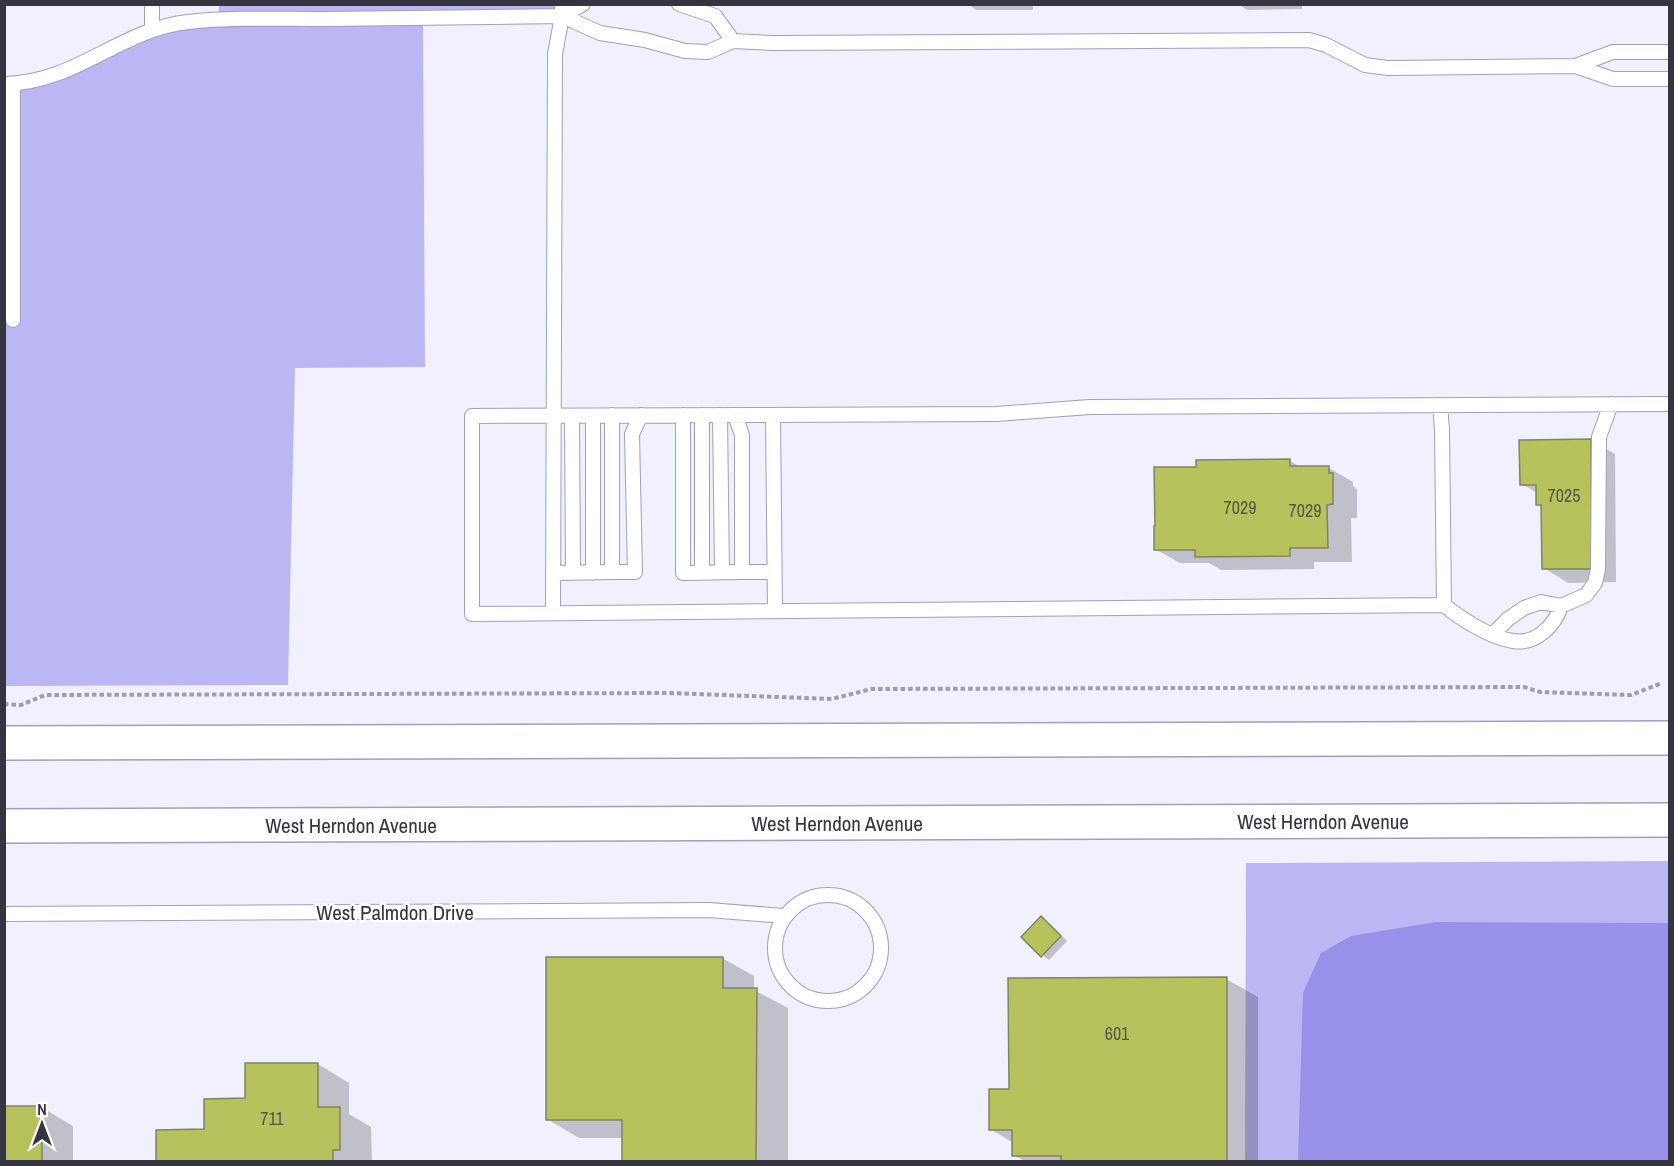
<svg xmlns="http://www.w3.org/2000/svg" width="1674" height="1166" viewBox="0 0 1674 1166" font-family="'Archivo Narrow',sans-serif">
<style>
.green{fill:#bab7f4}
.water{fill:#9891e9}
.shadow{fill:#0003}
.building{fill:#b7c25c;stroke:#7f8464;stroke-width:1.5}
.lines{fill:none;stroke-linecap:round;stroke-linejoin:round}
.lane-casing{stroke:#a09fbf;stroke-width:16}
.primary-casing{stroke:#a09fbf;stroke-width:36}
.path{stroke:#9d9dab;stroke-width:4;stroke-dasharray:4.5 3;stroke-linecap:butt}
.lane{stroke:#fff;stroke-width:14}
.primary{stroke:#fff;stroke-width:33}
.labels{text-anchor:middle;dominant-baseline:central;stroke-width:5;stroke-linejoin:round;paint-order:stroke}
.number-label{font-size:18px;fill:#565848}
.street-label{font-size:21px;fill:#353542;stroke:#fff}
</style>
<rect width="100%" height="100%" fill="#f0f0fe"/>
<path class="green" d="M219,5H560V16L423,17L425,367L295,368L288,685L5,686V88L154,32L218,21Z
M1669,861V1161L1245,1162L1246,863Z"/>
<path class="water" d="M1436,922L1669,923V1161H1298L1303,993L1321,953L1351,936Z"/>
<path class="shadow" d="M968,4H1033V10H976Z
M1238,4H1302V9L1247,10Z
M1590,440L1615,454L1616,582L1568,583L1544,568L1543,507L1538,504V493L1521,484Z
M1290,461L1302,468H1329L1353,482V486L1357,489V518H1351L1352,562H1314V569L1221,570L1209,563H1180L1155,549L1197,468Z
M1041,918L1049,923L1067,941L1049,960L1042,955Z
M722,958L754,976V990L788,1008V1162H624V1138H579L547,1119Z
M1226,979L1258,997V1162H1026L1014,1155V1143L990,1129L1010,1091Z
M318,1064L349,1083V1114L371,1127L372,1162H157L206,1131L247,1100Z
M41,1107L73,1126V1162H4Z"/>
<path class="building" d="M1591,439L1592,569H1542L1541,505H1536V485H1520L1519,440Z
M1290,459V466H1329V473H1333V504L1327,505L1328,548H1290V556L1195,557V550H1154V526H1155L1154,467H1196V460Z
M1041,916L1061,936L1041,957L1021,937Z
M546,957H723V988H757L756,1162H622V1120H546Z
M1227,977V1162H1061V1156H1012V1130H989V1089H1009L1008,978Z
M245,1063H318V1107H340V1150H333V1162H156V1130L204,1129V1099L245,1098Z
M4,1106H42V1162H4Z"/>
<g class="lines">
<g class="lane-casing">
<path id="lane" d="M152,4V30
M679,4L715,16L733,41
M562,16L583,4
M1670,52H1613L1575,66L1613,79H1670
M4,84C76,83 121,29 188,22C233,17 280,19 325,19C404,18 483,17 562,16L600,33L645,40L685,51L708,52L733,41L772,43L1309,40L1326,45L1365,65L1388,68L1575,66
M13,320V84
M1440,405L1442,429L1444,605
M683,415V573L742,572
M720,415L722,572
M735,415L742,435V572H774
M773,415L775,611
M572,416L573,573
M593,416V573
M612,572H635L632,434L641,415
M553,573L612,572V415
M702,573V415
M1561,606C1555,625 1536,645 1513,641C1491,638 1461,619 1444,605L472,614V416L996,414L1090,407L1670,404
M553,613L555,54L562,16V4
M1493,634L1508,619L1524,608L1541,602L1561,606L1586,595L1595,583L1598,569L1599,437L1611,404
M775 948a53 53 0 1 1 106 0a53 53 0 1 1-106 0Z
M4,914L709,910L784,916"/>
</g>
<g class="primary-casing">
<path id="primary" d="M4,743L1670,738
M4,826L1670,820"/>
</g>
<path class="path" d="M4,704L21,705L45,695L669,693L832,699L871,689L1524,687L1540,692L1631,695L1662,683"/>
<use href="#lane" class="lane"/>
<use href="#primary" class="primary"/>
</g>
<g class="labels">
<g class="number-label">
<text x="1564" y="495">7025</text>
<text x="1240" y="507">7029</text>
<text x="1305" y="510">7029</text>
<text x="1117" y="1033">601</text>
<text x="272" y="1118">711</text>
</g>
<g class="street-label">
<text x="1323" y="821">West Herndon Avenue</text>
<text x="837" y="823">West Herndon Avenue</text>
<text x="351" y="825">West Herndon Avenue</text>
<text x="395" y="912">West Palmdon Drive</text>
</g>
</g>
<rect width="1674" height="1166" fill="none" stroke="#353542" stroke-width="12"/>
<g transform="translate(42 1124)" stroke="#ffffff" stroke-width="4.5" paint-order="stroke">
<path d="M0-4.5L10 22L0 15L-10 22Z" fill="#353542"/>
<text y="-9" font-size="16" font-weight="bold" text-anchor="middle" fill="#353542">N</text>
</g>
</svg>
